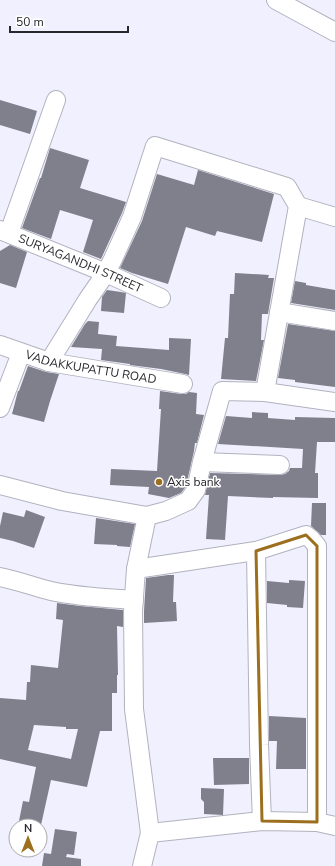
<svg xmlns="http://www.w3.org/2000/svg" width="335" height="866" viewBox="0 0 335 866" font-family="'Nunito Sans',sans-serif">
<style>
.building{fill:#807f8c;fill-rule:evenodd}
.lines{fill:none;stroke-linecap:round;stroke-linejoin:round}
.minor-casing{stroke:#b2b2bf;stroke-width:20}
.minor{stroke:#fff;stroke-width:18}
.marked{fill:none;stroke:#9c6f1f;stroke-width:3;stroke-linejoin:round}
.poi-dot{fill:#9c6f1f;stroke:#fff;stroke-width:1.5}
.labels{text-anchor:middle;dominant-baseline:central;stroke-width:3;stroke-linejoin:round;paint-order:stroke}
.street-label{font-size:12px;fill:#27272c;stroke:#fff}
.poi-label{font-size:12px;fill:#27272c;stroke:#fff;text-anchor:start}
</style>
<rect width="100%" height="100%" fill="#f0f0fe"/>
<path class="building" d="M0,100L37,111L30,134L0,125Z
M50,148L89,160L80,188L126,202L122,213L101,259L83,252L93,220L60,210L51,239L22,228L40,178H41Z
M198,170L274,194L262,242L217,231L215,236L186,227L168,284L132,273L120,268L142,221L157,174L194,185Z
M10,245L27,252L16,288L0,283V251Z
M235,273L269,275L268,278H274L268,314H262L261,340H264L256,381L221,379L225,338H228L230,294H234Z
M295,281L306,283V285L335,290V310L291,303Z
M107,290L121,292L126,293L124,313L101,311L102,297Z
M88,321L99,322L98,334L117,336L116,346L169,350V338L191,339L189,375L185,374L161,369L130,365V364L101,360L102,349L71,347L85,324Z
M288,324L335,331V387L295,382V380L278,378Z
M28,366L46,372L59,374L50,401L44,422L12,414L18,391H19Z
M160,391L181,394H186L189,392L197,393L196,414L204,415L197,443H195L194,451L186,486L181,493L169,498L148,494L149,487L110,485L111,469L157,471L161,409H159Z
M252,412L268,413V418L295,420V417L335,418V442H317L315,473H318V498L273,497V498L228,496L225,540L206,539L209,495H205L210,473L280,475L285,474L289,471L290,468H302L303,449L218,444L226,416L252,418Z
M312,503H326V535H321L311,526Z
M26,510L45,517L34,548L13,541L0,538V526L3,512L24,517Z
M96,518L135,524L130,547L117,546V545L94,544Z
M168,575H174L173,602H176L177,621L144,623V611L146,578Z
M289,580L305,581L303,608L287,607V605L267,603V581L289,583Z
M57,603L80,606L123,610V627L117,626L118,675H117V693H112V731H100L87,787L51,780L41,825L19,821L23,801L29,802L36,767L0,759V698L26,700L27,682H30L31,665L58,668L63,620L56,619ZM34,725L66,727V729H78L71,759L28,750Z
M269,716L306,718V769H276L277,741H269Z
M213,758H249V784L214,785Z
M201,788L224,789L223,815L204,814V802L201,799Z
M55,829L77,832L74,855L67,854L66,857L81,859V866H42L44,853L51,854Z"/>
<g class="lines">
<g class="minor-casing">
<g id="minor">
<path d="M276,0L335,32"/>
<path d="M298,206L335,217"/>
<path id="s1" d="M0,230L106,273L161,298"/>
<path d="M9,233L56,100"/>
<path d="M279,312L335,321"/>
<path id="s2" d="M0,345L49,362L183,384"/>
<path d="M49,362L88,299L106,273L113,259L132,217L155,146L287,187L298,206L265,392"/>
<path d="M0,408L21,353"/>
<path d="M202,462L280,465"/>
<path d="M0,485L62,501L147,516L166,511L188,501L196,490L202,462L222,391L265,392L335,402"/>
<path d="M147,516L136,569L133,611L134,709L150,833"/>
<path d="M256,551L259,745L262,821"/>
<path d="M136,569L256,551L306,535L311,539L317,546V822"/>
<path d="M0,577C17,580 34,587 51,591C78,597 106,598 134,600"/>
<path d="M142,866L150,833L262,821L317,822L335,826"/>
</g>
</g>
<use href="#minor" class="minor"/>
</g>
<path class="marked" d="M306,535L317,546V822L262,821L256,551Z"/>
<circle class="poi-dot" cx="159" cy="482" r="4"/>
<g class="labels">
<g class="street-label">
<text stroke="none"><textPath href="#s1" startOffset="87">SURYAGANDHI STREET</textPath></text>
<text stroke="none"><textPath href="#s2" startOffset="94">VADAKKUPATTU ROAD</textPath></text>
</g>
<g class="poi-label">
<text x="167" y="482">Axis bank</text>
</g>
</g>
<g transform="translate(28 838)"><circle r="19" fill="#ffffff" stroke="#a9a9ab"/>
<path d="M0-3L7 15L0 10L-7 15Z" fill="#9c6f1f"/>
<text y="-6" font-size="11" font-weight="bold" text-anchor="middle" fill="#27272c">N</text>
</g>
<path d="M10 26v6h118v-6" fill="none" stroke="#27272c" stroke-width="2"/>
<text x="16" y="26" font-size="12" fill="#27272c" stroke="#ffffff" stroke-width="3" paint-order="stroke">50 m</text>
</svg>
